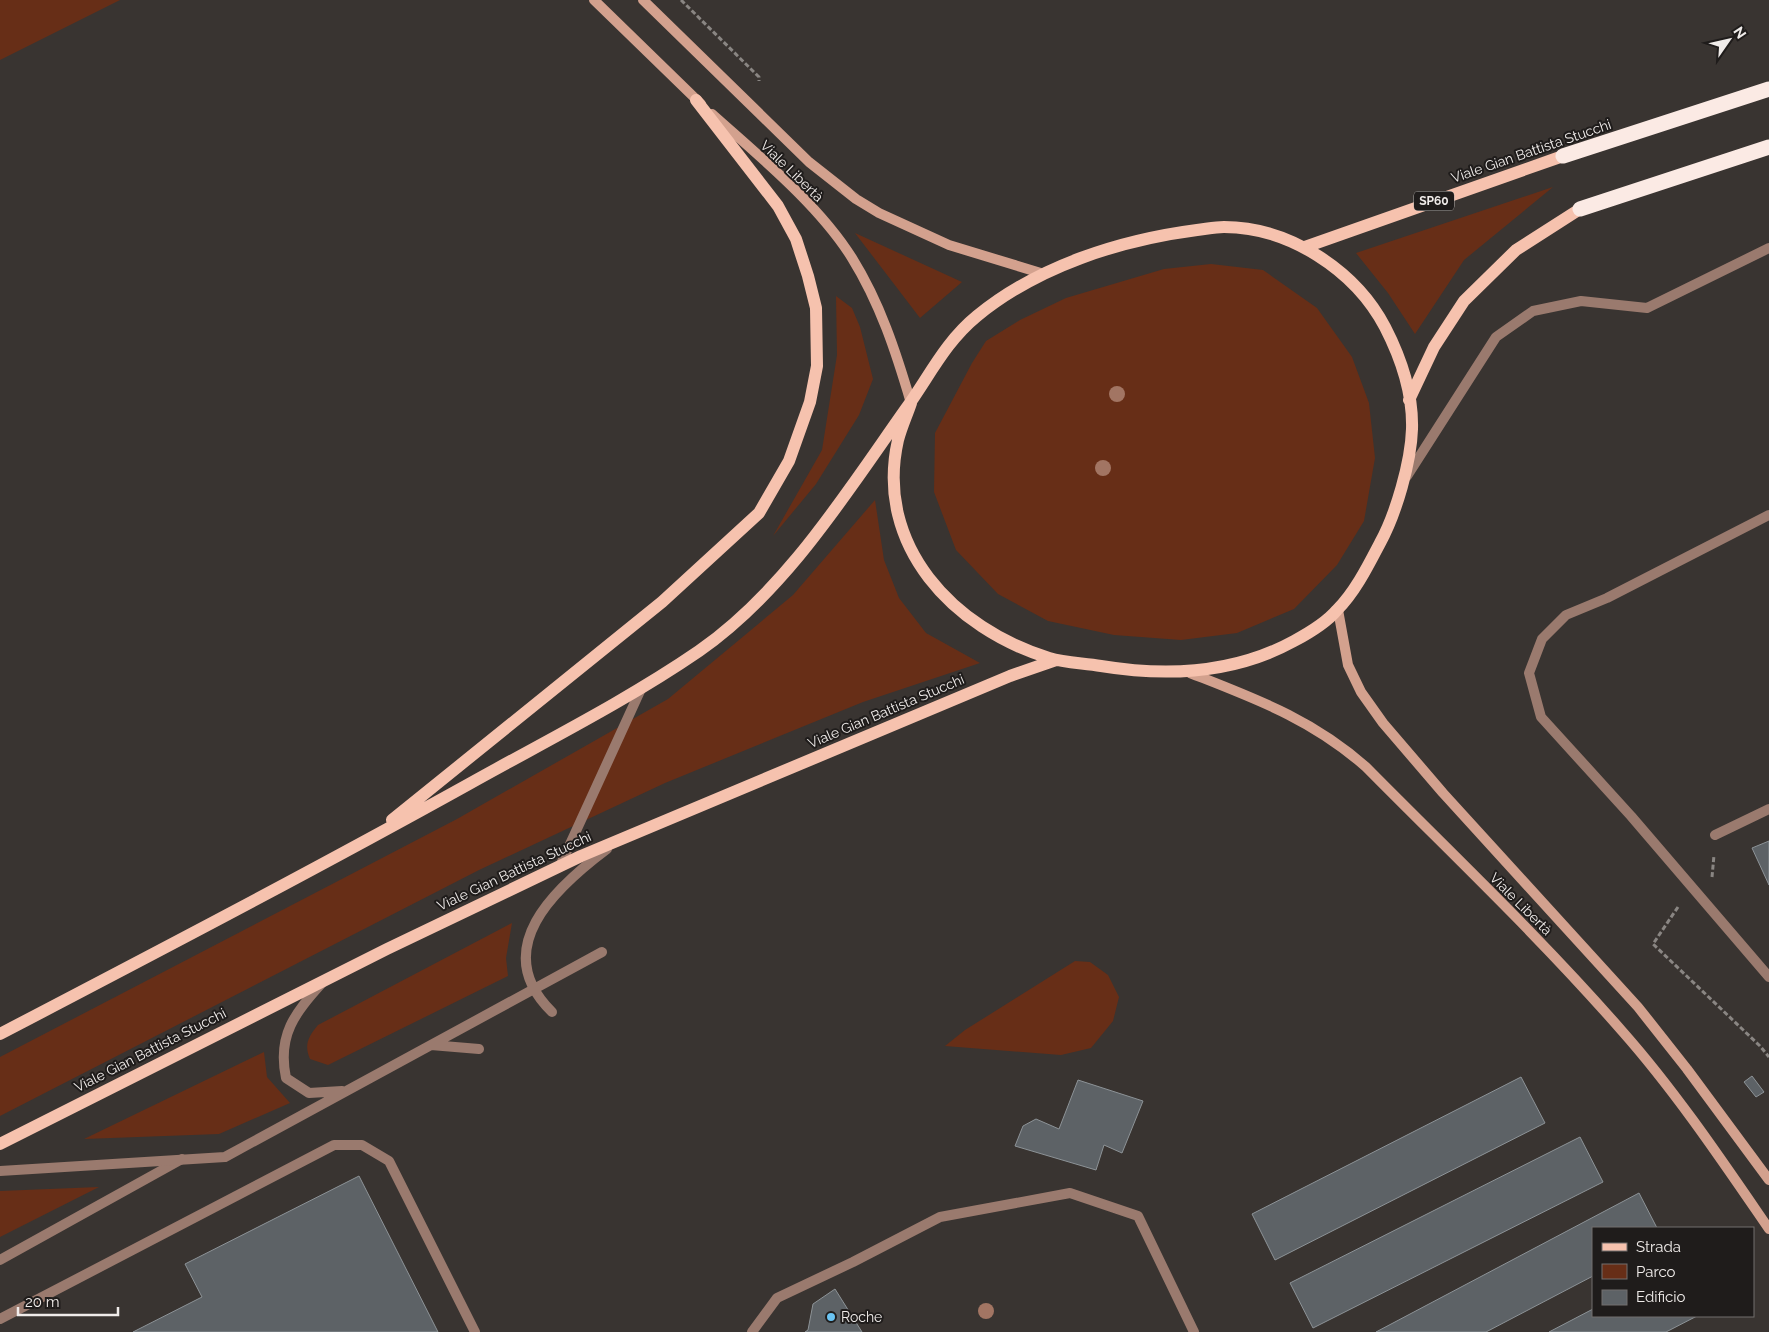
<svg xmlns="http://www.w3.org/2000/svg" width="1769" height="1332" viewBox="0 0 1769 1332" font-family="Raleway,sans-serif">
<style>
.green{fill:#672e17}
.building{fill:#5d6266;stroke:#8d9397}
.lines{fill:none;stroke-linecap:round;stroke-linejoin:round}
.path{stroke:#8a8683;stroke-width:3;stroke-dasharray:5 2.5;stroke-linecap:butt}
.lane{stroke:#9a7a6e;stroke-width:10}
.street{stroke:#9a7a6e;stroke-width:10}
.secondary{stroke:#d3a18e;stroke-width:10}
.primary{stroke:#f6c2ae;stroke-width:12}
.highway{stroke:#fbeae4;stroke-width:15}
.tree{fill:#a27563}
.poi-dot{fill:#6ac3f1;stroke:#1f1c1b;stroke-width:2}
.labels{text-anchor:middle;dominant-baseline:central;stroke-width:4;stroke-linejoin:round;paint-order:stroke}
.shield{fill:#1f1c1b;stroke:#b1aeac;stroke-width:1}
.shield-label{font-size:12px;font-weight:bold;fill:#f0ecea}
.street-label{font-size:14px;fill:#f0ecea;stroke:#1f1c1b}
.poi-label{font-size:14px;fill:#f0ecea;stroke:#1f1c1b;text-anchor:start}
</style>
<rect width="100%" height="100%" fill="#393431"/>
<path class="green" d="M0,0H120L0,60Z
M1553,187L1464,260L1415,334L1388,293L1356,253Z
M855,233L962,282L920,318Z
M1211,264L1263,270L1317,308L1352,357L1369,403L1375,458L1364,521L1337,565L1294,609L1237,633L1181,640L1114,635L1048,621L998,594L956,550L934,492L935,433L972,363L986,341L1020,320L1066,298L1164,269Z
M836,296L852,308L860,327L873,379L859,415L816,484L773,536L822,450L837,355Z
M875,500L884,560L899,598L926,633L980,663L863,702L665,783L479,870L0,1116V1057L457,819L668,699L793,595Z
M512,923L506,958L508,976L328,1065L310,1059C304,1045 308,1037 318,1025Z
M1075,961L1090,962L1108,975L1119,997L1113,1021L1091,1048L1061,1055L945,1046L965,1030Z
M264,1052L267,1077L290,1103L219,1134L84,1139Z
M99,1187L0,1237V1191Z"/>
<path class="building" d="M1769,841V885L1752,848Z
M1752,1076L1764,1092L1756,1097L1744,1082Z
M1521,1077L1545,1123L1275,1260L1252,1214Z
M1078,1080L1143,1101L1122,1153L1104,1145L1096,1170L1015,1146L1023,1126L1036,1119L1059,1129Z
M1580,1137L1603,1182L1313,1328L1290,1283Z
M359,1176L438,1332H133L202,1297L185,1264Z
M1639,1193L1657,1228H1593V1276L1486,1332H1376Z
M835,1289L862,1332H805L808,1330L813,1304Z
M1593,1309V1316H1697L1666,1332H1549Z"/>
<g class="lines">
<path class="path" d="M681,0L759,77V81
M1712,877L1714,855
M1678,907L1653,944L1760,1046L1769,1057"/>
<path class="lane" d="M1769,515L1607,598L1566,615L1542,639L1529,673L1541,717L1631,816L1769,977
M1715,835L1769,809
M560,866L641,689
M0,1260L182,1159
M0,1319L334,1145H362L389,1161L475,1332
M752,1332L777,1298L853,1262L940,1217L1070,1193L1138,1216L1194,1332"/>
<path class="street" d="M1407,476L1496,337L1533,311L1581,301L1647,308L1769,248
M322,983C295,1013 277,1035 286,1078L309,1093L342,1091
M552,1012C488,949 555,888 607,849
M431,1045L479,1049
M0,1171L225,1157L602,952"/>
<path class="secondary" d="M594,0L701,104
M643,0L809,162L856,199L879,213L949,245L1044,274
M712,114C759,156 819,205 852,258C880,303 896,352 911,403
M1338,610L1348,665L1361,692L1383,723L1443,793L1638,1007L1687,1069L1769,1180
M1190,673C1256,699 1312,719 1366,767C1452,854 1542,939 1622,1031C1676,1092 1723,1162 1769,1229"/>
<path class="primary" d="M1305,247L1563,156
M1409,400L1434,347L1464,301L1516,250L1580,209
M392,820L662,602L759,513L789,461L810,402L817,366L816,308L808,276L796,239L778,206L696,100
M0,1034C157,952 314,870 469,784C546,741 626,701 699,651C785,591 845,495 905,410C929,377 945,342 977,316C1038,266 1120,240 1197,230C1206,229 1215,227 1224,227C1289,227 1355,270 1385,327C1401,358 1413,394 1412,429C1411,462 1396,514 1380,543C1368,566 1355,592 1337,610C1326,623 1309,633 1294,641C1234,674 1168,677 1101,666C1083,663 1065,663 1049,658C954,629 874,546 898,440C901,428 907,415 911,403
M0,1144L387,949L581,856L1010,676L1056,660"/>
<path class="highway" d="M1563,156L1769,89
M1580,209L1769,147"/>
</g>
<g class="tree">
<circle cx="1117" cy="394" r="8"/>
<circle cx="1103" cy="468" r="8"/>
<circle cx="986" cy="1311" r="8"/>
</g>
<circle class="poi-dot" cx="831" cy="1317" r="5"/>
<g class="labels">
<rect class="shield" x="1414" y="191.5" width="40" height="19" rx="4"/>
<g class="shield-label">
<text x="1434" y="201">SP60</text>
</g>
<g class="street-label">
<text transform="translate(1531 151) rotate(-19)">Viale Gian Battista Stucchi</text>
<text transform="translate(792 171) rotate(44)">Viale Libertà</text>
<text transform="translate(886 711) rotate(-23)">Viale Gian Battista Stucchi</text>
<text transform="translate(514 871) rotate(-25)">Viale Gian Battista Stucchi</text>
<text transform="translate(1521 904) rotate(45)">Viale Libertà</text>
<text transform="translate(150 1050) rotate(-27)">Viale Gian Battista Stucchi</text>
</g>
<g class="poi-label">
<text x="841" y="1317">Roche</text>
</g>
</g>
<rect x="1592" y="1227" width="162" height="90" fill="#1f1c1b" stroke="#736f6e"/>
<rect x="1602" y="1243" width="25" height="8" fill="#f6c2ae" stroke="#736f6e"/>
<text x="1636" y="1252" font-size="15" fill="#f0ecea">Strada</text>
<rect x="1602" y="1264" width="25" height="15" fill="#672e17" stroke="#736f6e"/>
<text x="1636" y="1277" font-size="15" fill="#f0ecea">Parco</text>
<rect x="1602" y="1290" width="25" height="15" fill="#5d6266" stroke="#736f6e"/>
<text x="1636" y="1302" font-size="15" fill="#f0ecea">Edificio</text>
<g transform="translate(1729 40) rotate(56)" stroke="#1f1c1b" stroke-width="4" paint-order="stroke">
<path d="M0-4L9 19L0 12L-9 19Z" fill="#f0ecea"/>
<text y="-8" font-size="14" font-weight="bold" text-anchor="middle" fill="#f0ecea">N</text>
</g>
<path d="M18 1307v8h100v-8" fill="none" stroke="#f0ecea" stroke-width="2.5"/>
<text x="25" y="1307" font-size="15" fill="#f0ecea" stroke="#1f1c1b" stroke-width="4" paint-order="stroke">20 m</text>
</svg>
